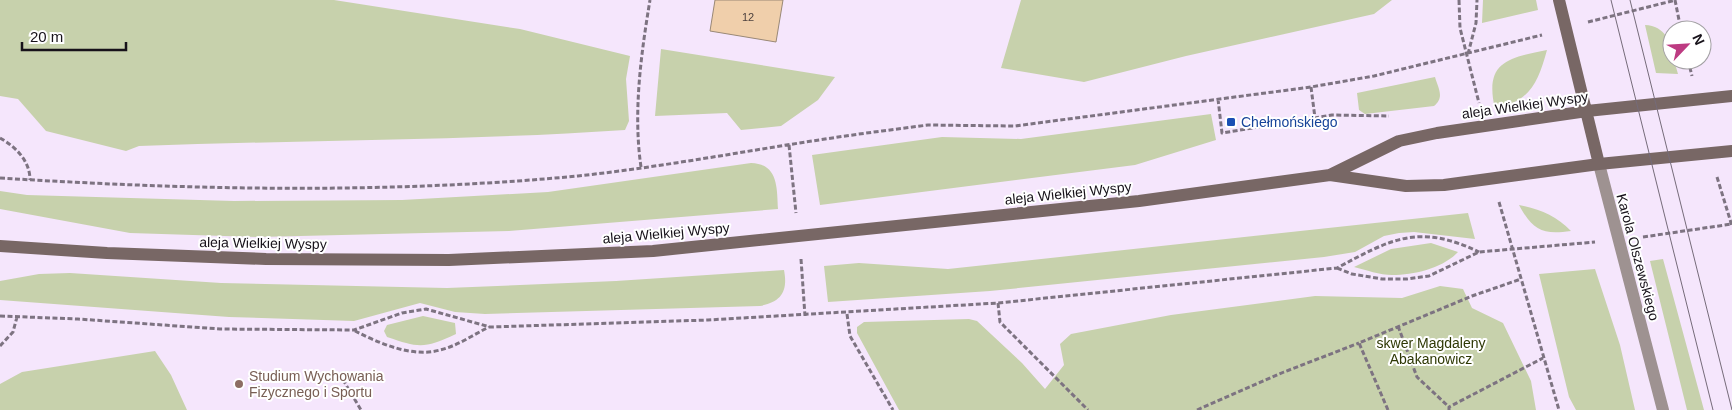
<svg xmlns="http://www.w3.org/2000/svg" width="1732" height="410" viewBox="0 0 1732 410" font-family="Arial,sans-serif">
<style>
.green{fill:#c7d1ac}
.building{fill:#f0cfab;stroke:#998876}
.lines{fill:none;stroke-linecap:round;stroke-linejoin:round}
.path{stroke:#7d7381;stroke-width:3;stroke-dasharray:5 2.5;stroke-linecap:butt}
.tertiary{stroke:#9e9291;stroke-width:12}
.secondary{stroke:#786765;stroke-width:12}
.tram{stroke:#756b79;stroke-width:1}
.transit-dot{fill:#1a4fb4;stroke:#fff;stroke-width:2}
.education-dot{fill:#8d6e63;stroke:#fff;stroke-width:2}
.labels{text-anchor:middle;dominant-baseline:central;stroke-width:4;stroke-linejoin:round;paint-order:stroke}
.number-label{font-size:11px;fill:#4d413e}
.street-label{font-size:14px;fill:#17121a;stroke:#fff}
.transit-label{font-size:14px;fill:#164399;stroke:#fff;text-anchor:start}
.park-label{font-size:14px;fill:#2e3804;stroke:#fff}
.education-label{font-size:14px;fill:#785e54;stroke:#fff;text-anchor:start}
</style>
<rect width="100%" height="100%" fill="#f5e6fc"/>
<path class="green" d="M0,0H334L520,29L630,56L626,79L629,121L625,130C463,141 301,140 139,146L126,151L46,131L18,99L0,96Z
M1021,0H1392L1374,14L1186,56L1084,82L1001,68Z
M1483,0H1536L1538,10L1482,23Z
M1645,25C1665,26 1672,42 1672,60H1674L1678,74L1656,73Z
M661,49L835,77L818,100L781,126L741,130L727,113L655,116Z
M1547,50C1538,83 1530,101 1495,109C1484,62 1508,58 1547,50Z
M1435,77C1438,88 1445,97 1434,106L1365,114L1359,110L1357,93Z
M1211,114L1216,140L1135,165L820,205L812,155L942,137L1021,139Z
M751,163C778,164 777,187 778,209L509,231L258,237L130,233L0,209V191L27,195L234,201L402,200L548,192Z
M1519,205C1540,209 1556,216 1571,231C1543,235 1533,231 1519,205Z
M1468,213L1475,239L1414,232L1399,233L1384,236L1355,252L1324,257L990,291L828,302L824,266L859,263L948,269Z
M1431,243L1458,252C1443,268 1415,275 1392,275C1380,275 1366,270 1354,267L1391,249Z
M1663,259L1704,410H1687L1650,261Z
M1595,269L1620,345L1635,410H1576L1569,397L1539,274Z
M784,270C788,291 782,302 760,306L485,314L455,312L420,303L354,321L229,317L0,300V281L39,274L70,273L221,283L447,288L616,281Z
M1440,286L1463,289L1472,308L1503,323L1531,381L1536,410H899L857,333V327L864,322L969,319L977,321L1022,363L1045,389L1064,365L1060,344L1071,334L1171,315L1315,296L1402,298Z
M423,316L455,323L456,334C424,349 419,348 387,337L384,331L387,325Z
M155,351L171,375L187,410H0V384L22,372Z"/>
<path class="building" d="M715,0H783L776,42L710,31Z"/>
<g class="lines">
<path class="path" d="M1459,0L1460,28L1479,103
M1675,0L1681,30
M1588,22L1676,0
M1468,54L1476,23L1477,0
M1688,60L1692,76
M1311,87L1315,118
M1218,99L1222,133L1332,115L1389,116
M0,138C16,147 30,161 30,180
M789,145L796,213
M641,167C633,113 641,54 650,0
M1717,177L1732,226
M0,178C191,190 387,194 578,176C680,165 780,144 882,131L928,125L1015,126L1311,87L1374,76L1542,35
M1499,202L1559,410
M1643,237L1732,224
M801,259L805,316
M1337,268L1352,274L1382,279H1407L1429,276L1479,252L1595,242
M998,303L1000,322L1088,410
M847,314L850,336L893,410
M0,316L78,319L220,329L354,330L402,313L426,309L490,327L708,320L998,303L1337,268C1391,239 1419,223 1479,252
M1398,326L1417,377L1449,407
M355,331C379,343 412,358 440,350C457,346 473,335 489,327
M0,346L13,332L17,317
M339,373L361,410
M1197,410L1284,372L1359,343
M1388,410L1359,343L1472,296L1521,279
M1449,410V407L1543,358"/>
<path class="tertiary" d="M1599,164L1663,410"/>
<path class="secondary" d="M1559,0L1599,164
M1330,175L1399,141L1437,133L1587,111L1732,96
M0,246L107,253L266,259L449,260L653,251L1139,201L1330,175L1406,186L1444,185L1599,164L1732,151"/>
<path class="tram" d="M1611,0L1713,410
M1630,0L1732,410"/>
</g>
<rect class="transit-dot" x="1226" y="117" width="10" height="10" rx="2.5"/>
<circle class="education-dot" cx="239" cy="384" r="5"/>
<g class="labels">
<g class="number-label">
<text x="748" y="17">12</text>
</g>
<g class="street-label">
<text transform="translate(1525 105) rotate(-8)">aleja Wielkiej Wyspy</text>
<text transform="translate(1068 193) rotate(-6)">aleja Wielkiej Wyspy</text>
<text transform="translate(666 233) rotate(-5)">aleja Wielkiej Wyspy</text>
<text transform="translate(263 243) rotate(1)">aleja Wielkiej Wyspy</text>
<text transform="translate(1638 257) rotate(75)">Karola Olszewskiego</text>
</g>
<g class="transit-label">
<text x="1241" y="122">Chełmońskiego</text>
</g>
<g class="park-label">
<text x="1431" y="343">skwer Magdaleny<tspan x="1431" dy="16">Abakanowicz</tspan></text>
</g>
<g class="education-label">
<text x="249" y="376">Studium Wychowania<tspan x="249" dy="16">Fizycznego i Sportu</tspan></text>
</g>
</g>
<g transform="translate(1687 45) rotate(65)"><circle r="24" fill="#ffffff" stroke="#a2a0a3"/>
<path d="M0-4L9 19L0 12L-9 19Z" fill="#bd3b82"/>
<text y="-8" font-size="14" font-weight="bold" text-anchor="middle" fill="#17121a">N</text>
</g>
<path d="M22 42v8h104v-8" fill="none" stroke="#17121a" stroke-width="2.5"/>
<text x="30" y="42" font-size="15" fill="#17121a" stroke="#ffffff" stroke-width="4" paint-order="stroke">20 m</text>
</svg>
